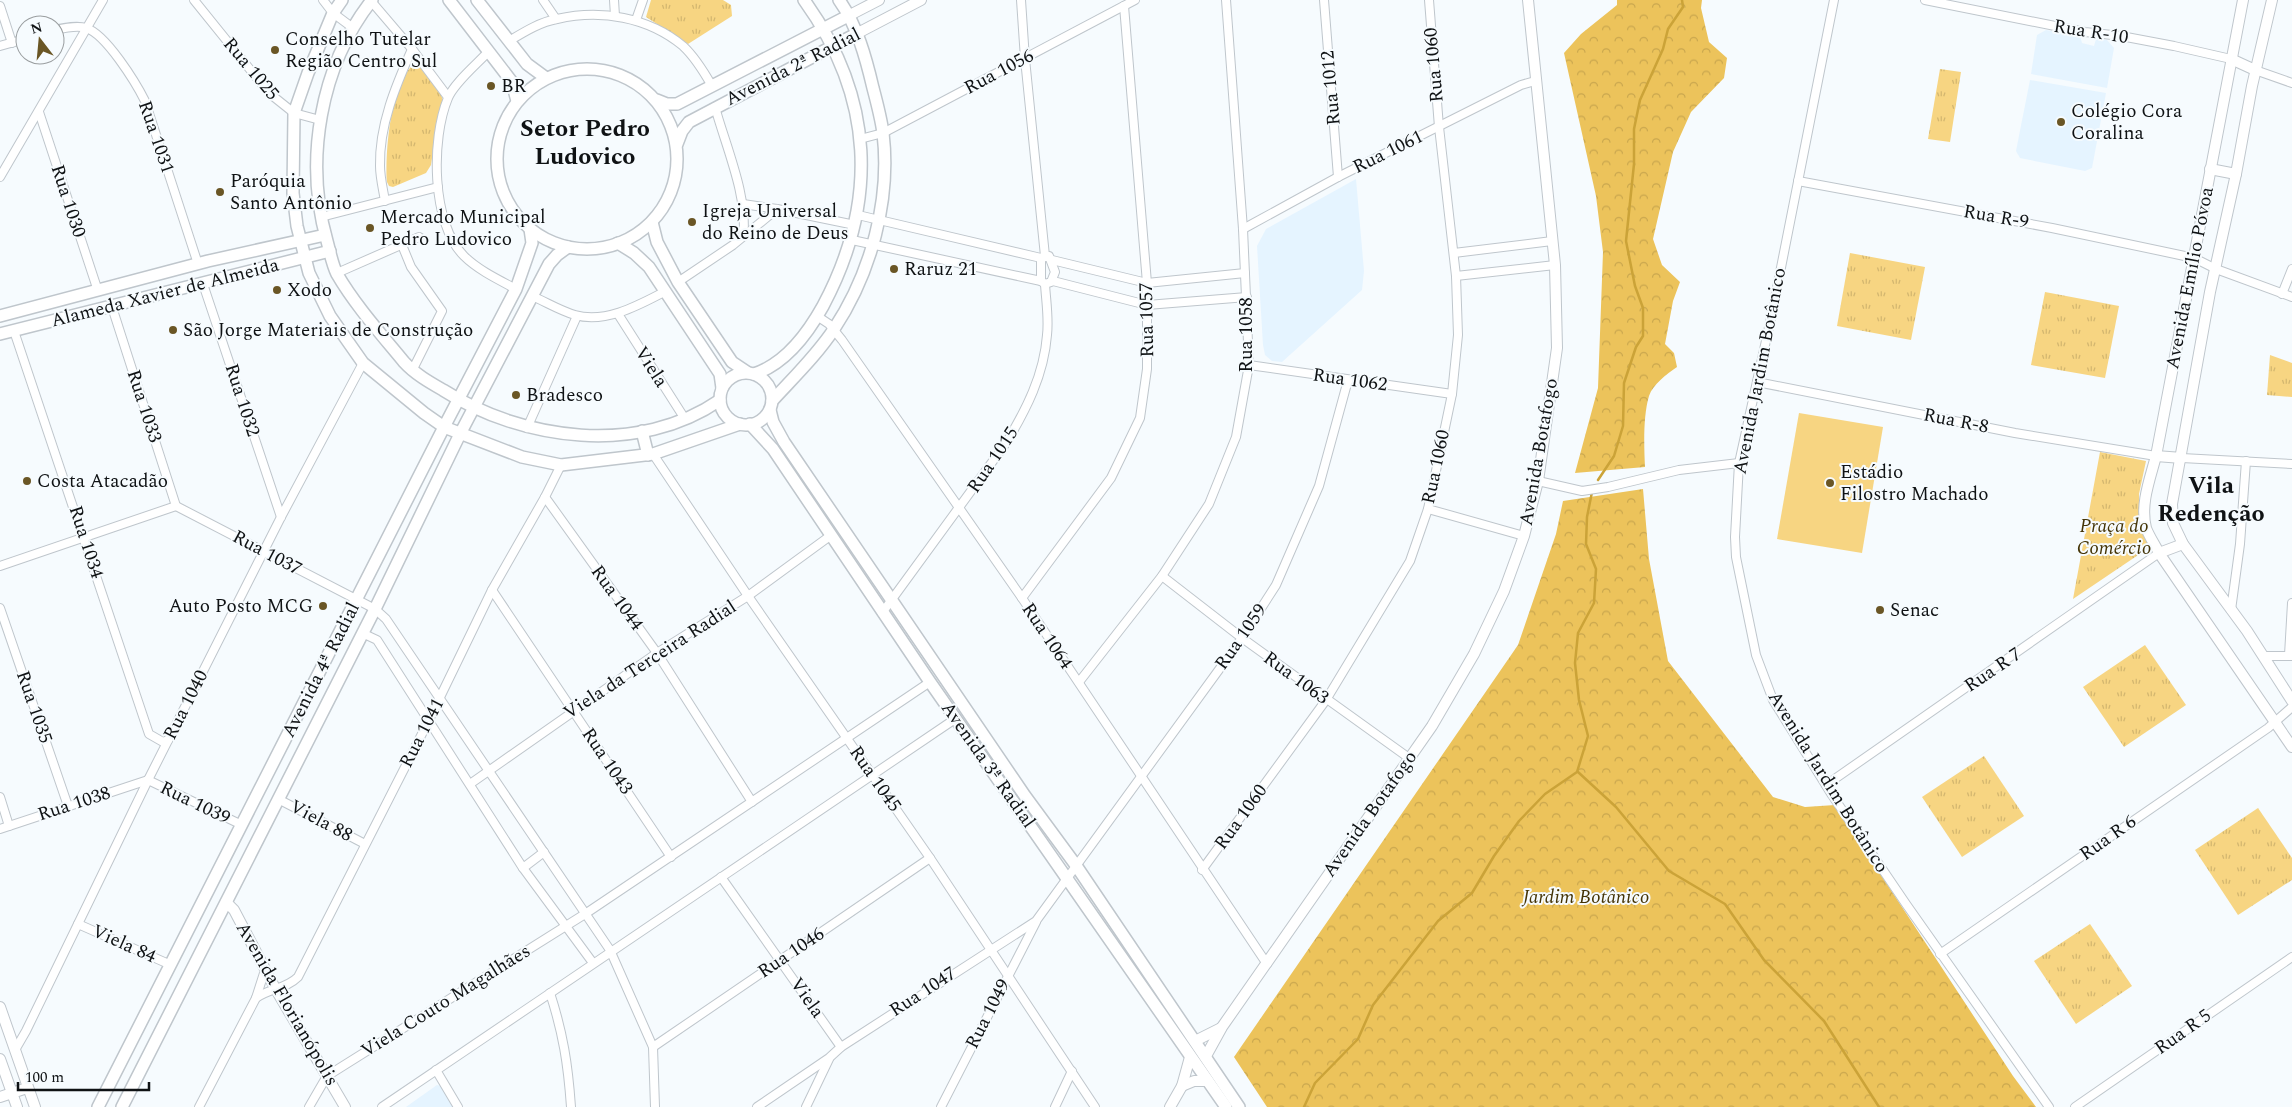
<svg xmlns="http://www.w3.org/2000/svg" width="2292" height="1107" font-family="Spectral,serif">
<defs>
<pattern id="grass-tufts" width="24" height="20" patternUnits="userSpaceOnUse" patternTransform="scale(1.25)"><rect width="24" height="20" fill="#f7d582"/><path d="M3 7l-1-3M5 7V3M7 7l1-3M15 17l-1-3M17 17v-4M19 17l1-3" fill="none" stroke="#d3b66f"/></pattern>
<pattern id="forest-crowns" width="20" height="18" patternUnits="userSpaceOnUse" patternTransform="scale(1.25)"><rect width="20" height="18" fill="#ecc35b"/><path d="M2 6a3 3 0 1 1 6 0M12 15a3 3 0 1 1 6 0" fill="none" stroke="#c9a64e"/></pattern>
</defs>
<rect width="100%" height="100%" fill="#f6fbfe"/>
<g fill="#e5f4ff">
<polygon points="2046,30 2080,36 2082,43 2094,46 2096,39 2107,40 2114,48 2107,88 2031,74 2037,35"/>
<polygon points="2030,80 2106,93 2092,168 2085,171 2020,158 2016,151"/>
<polygon points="1356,179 1364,271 1362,290 1282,362 1272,361 1265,355 1263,345 1257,246 1266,229"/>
<polygon points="437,1085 445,1087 457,1107 406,1107"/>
</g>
<g fill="url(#grass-tufts)">
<polygon points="651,0 723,0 731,5 732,16 688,44 646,17"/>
<path d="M 414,64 L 421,66 L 440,93 L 444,102 L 436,131 L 431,165 L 426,173 L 393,187 L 389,186 L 387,182 C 385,153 390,84 414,64 Z"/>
<polygon points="1940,69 1961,72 1950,142 1928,139"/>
<polygon points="1850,253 1925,267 1911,340 1837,326"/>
<polygon points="2045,292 2119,306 2105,378 2031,365"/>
<polygon points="2270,355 2292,363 2292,397 2267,395"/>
<polygon points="2100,452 2146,461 2139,494 2140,521 2150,547 2073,599"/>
<polygon points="2145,645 2186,705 2124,747 2083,687"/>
<polygon points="1984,756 2024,816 1962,857 1922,797"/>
<polygon points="2258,808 2292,858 2292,880 2238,915 2195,850"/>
<polygon points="2090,924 2132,986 2076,1024 2034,961"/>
</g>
<g fill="url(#forest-crowns)">
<path d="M 1617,0 L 1702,0 L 1701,8 L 1709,42 L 1727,58 L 1724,78 L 1691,112 L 1673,152 L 1653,239 L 1662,265 L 1680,282 L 1673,301 L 1665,344 L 1674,353 L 1677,367 C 1667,374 1653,384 1649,396 C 1643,416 1644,446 1645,467 L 1575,473 L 1598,388 L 1603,252 L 1596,196 L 1564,53 L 1581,34 L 1617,5 Z"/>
<polygon points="1643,489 1649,559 1668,661 1773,797 1805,807 1835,805 2013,1076 2036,1107 1267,1107 1234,1057 1518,645 1556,534 1563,501"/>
</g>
<polygon fill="#f7d582" points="1799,413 1883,427 1862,553 1777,539"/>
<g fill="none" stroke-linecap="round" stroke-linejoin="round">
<g stroke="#cba338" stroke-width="2.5">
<polyline points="1598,480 1614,456 1623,426 1624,383 1636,347 1643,336 1643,308 1635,286 1626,241 1634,164 1634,129 1640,100 1663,49 1668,29 1683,7 1682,0"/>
<polyline points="1578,772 1616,807 1669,871 1725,904 1764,960 1824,1021 1879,1107"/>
<polyline points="1304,1107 1315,1083 1358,1039 1373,1005 1438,921 1472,893 1494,856 1519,821 1545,794 1577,772 1588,736 1579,700 1575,663 1578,633 1594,603 1596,569 1586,544 1587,517 1592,492"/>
</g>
<defs>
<g id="street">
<polyline points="194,0 269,93 294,113 320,120"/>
<polyline points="323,0 333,13 353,28"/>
<polyline points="543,0 556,19"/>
<polyline points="614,0 615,16"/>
<polyline points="1021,0 1025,59 1045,256"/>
<polyline points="1324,0 1338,177"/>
<polyline points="1834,0 1771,318 1739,463 1735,537 1736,557 1756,655 1773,700 1832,795 1906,904 2049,1107"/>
<polyline points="1925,0 2085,32 2121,36 2174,46 2231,59"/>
<polyline points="371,1 412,49 448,97"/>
<polyline points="0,6 12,43"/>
<polyline points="636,20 643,0"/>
<path d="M 55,30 C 64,28 77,25 86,28 C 106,34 136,83 145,101 L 198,264"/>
<path d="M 509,41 C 524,32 540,22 557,19 C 601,9 648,17 683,46 C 695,57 704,72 712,86"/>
<polyline points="0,46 25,39"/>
<path d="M 488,52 C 477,64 454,83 448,98 C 431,139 431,223 464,256 C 478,270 499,280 516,289"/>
<polyline points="2255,70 2292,83"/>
<path d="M 715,107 C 725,144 749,199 743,236"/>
<polyline points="39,112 98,291"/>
<polyline points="860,139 883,133 1135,0"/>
<polyline points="0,177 103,0"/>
<polyline points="1798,181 2052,228 2194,258 2216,269 2292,297"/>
<path d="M 385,201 C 383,189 380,177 380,166 C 379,125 396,85 412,49"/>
<polyline points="743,204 777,209 855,225"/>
<polyline points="858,215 1041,258"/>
<polyline points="321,217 438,187"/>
<polyline points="1243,229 1338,177 1521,85 1535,81"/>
<polyline points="852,240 1041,281"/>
<polyline points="402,245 411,267 442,311 412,371"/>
<polyline points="1454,253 1552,241"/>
<polygon points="1049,256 1055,272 1051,282 1045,284 1041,281 1041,258"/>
<polyline points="1052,260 1147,283 1245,273"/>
<polyline points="337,273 419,237"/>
<polyline points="1456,276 1555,265"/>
<polyline points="1053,281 1147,305 1247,297"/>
<polyline points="678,282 733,245 777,209"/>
<polyline points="203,284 281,517"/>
<polyline points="2282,294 2292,269"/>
<path d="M 532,296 C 546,302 561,311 575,315 C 605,324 639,305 664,292"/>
<polyline points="112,307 176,506"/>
<polyline points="618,314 685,419"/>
<polyline points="817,316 829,324 842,340 1022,598 1267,964"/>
<polyline points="14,331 149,734 163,742 168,740"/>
<polyline points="1249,365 1452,394"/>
<polyline points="1757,382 2015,433 2156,456"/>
<polyline points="527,428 577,316"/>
<polyline points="653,454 748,596 930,858 1095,1107"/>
<polyline points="2182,458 2292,464"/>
<polyline points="1538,481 1582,491 1608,487 1679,470 1739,463"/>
<polyline points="545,497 657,653 752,802"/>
<polyline points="176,506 375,609 386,619 610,950 653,1047 655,1107"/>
<polyline points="1428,509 1524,536"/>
<polyline points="0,566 176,506"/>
<polyline points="1162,576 1242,638 1409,758"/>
<polyline points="492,590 671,857"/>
<polyline points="1022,598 1111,478 1140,418 1147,369 1147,283 1124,6"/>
<polyline points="0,608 68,806"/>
<polyline points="2231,610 2240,544 2246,461"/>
<path d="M 882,613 L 1006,443 C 1026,410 1044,375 1047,335 C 1049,318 1046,301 1045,284"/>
<polyline points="362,633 377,640 523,868 593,963"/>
<polyline points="2289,655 2292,603"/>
<polyline points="2263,656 2292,656"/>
<polyline points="1079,682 1162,576 1209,504 1236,437 1249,365 1243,229 1226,0"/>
<polyline points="148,780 242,825"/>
<polyline points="470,784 657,653 748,596 830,536"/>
<polyline points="1826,785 2159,553"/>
<polyline points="0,797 9,826"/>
<polyline points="278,799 365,844"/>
<polyline points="0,829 148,780"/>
<polyline points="523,868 544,852"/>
<polyline points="1202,870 1326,700 1410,561 1428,509 1452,394 1458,335 1456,276 1439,127 1429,0"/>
<polyline points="721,877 841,1047"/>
<polyline points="78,924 171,965"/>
<polyline points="1940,954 2268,728 2292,707"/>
<path d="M 550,993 C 563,1033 568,1064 571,1107"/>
<polyline points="256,998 265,970"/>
<polyline points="653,1047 930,858"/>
<polyline points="15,1050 26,1031 148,780 281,517 363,363"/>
<polyline points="436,1070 458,1107"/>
<path d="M 199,1107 L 256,998 C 270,988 286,989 298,977 L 428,722 L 492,590 L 545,497 L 561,465"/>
<polyline points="309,1107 327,1076 585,914 930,682"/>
<polyline points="382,1107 955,719"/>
<polyline points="757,1107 829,1058 841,1047 1036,921 1242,638 1276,585 1319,486 1348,380"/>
<polyline points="806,1107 829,1059"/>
<polyline points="941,1107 1036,922"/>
<polyline points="1055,1107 1072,1071"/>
<polyline points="2075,1107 2292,957"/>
</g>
<g id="secondary">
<path d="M 2243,0 L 2156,456 C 2150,479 2140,504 2146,528 C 2149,536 2155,545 2159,553 L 2292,747"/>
<polyline points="2272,0 2252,86 2236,174 2210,292 2172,504 2173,523 2183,544 2247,631 2292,701"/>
<polyline points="848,16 879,0"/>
<polyline points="856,34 921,0"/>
<polyline points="2231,59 2255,70"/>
<polyline points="2210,169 2236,174"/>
<polyline points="2156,456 2182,458"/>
<polyline points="2159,553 2183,544"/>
<polyline points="226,902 234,910 275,988 345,1107"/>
<polyline points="0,1007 35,1107"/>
<polyline points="1195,1041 1221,1028"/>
<polyline points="1206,1056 1222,1027 1432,726 1474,654 1504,591 1524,536 1538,481 1557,348 1555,265 1528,0"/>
<polyline points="0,1059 17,1107"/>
<polyline points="1182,1086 1194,1081 1207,1081"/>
<polyline points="0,1097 27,1088"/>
<polyline points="1170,1107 1182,1086 1190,1057"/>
</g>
<g id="primary">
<polyline points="342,0 333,13 308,73 294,113 293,193 297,226 309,273 330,316 363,363 424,413 444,427 522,457 561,465 653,454 740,424"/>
<path d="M 372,0 C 320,66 304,161 327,241 C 330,252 332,264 337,274 C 355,305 381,334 404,362 C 415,374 429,382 443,390 C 523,441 639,456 720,400"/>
<polyline points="449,0 512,82 517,101"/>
<polyline points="477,0 527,64 546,78"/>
<circle cx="587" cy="159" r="90"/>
<polyline points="657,100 667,104 677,104 848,16"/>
<polyline points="677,144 682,131 689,122 856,34"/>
<polyline points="652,222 657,242 678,282 732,362 747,372"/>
<polyline points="618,243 634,253 649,267 720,374 722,388"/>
<polyline points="0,316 208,261 325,235"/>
<polyline points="0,334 330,251"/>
<circle cx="746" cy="399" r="26"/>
<path d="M 754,374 C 785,364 808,333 823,306 C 879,201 874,97 804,0"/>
<path d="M 772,401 C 793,378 817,355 834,329 C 871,273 891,200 883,133 C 881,118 877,103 873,88 C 866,58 857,25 839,0"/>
<polyline points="770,410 773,422 784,442 1025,796 1075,864 1239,1107"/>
<polyline points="750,424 773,449 930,682 1226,1107"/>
<polyline points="642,431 648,455"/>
<polyline points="98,1107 444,427 516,289 532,243 530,229"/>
<polyline points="122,1107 375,609 460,434 549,264 557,255 568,247"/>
</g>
</defs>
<use href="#street" stroke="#bfc6cc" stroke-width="10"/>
<use href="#secondary" stroke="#bfc6cc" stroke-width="12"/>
<use href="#primary" stroke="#bfc6cc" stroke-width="14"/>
<use href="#street" stroke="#fff" stroke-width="8"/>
<use href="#secondary" stroke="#fff" stroke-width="10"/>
<use href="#primary" stroke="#fff" stroke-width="11"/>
</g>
<g fill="#6a5625" stroke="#f6fbfe" stroke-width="2">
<circle cx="275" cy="50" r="5"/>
<circle cx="491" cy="86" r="5"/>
<circle cx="2061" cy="122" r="5"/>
<circle cx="220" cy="192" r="5"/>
<circle cx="692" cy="222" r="5"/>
<circle cx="370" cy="228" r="5"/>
<circle cx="894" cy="269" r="5"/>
<circle cx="277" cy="290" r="5"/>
<circle cx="173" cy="330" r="5"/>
<circle cx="516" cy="395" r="5"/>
<circle cx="27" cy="481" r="5"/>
<circle cx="1830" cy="483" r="5"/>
<circle cx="323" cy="606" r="5"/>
<circle cx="1880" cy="610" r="5"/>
</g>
<g text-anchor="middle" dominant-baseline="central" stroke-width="4" stroke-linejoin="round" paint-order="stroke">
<g font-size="19" fill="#0f1214" stroke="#f6fbfe">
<text transform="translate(2091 32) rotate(9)">Rua R-10</text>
<text transform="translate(1434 65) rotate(-95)">Rua 1060</text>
<text transform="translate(793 67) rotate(-27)">Avenida 2ª Radial</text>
<text transform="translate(251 69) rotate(50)">Rua 1025</text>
<text transform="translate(999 72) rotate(-28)">Rua 1056</text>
<text transform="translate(1331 88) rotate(-95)">Rua 1012</text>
<text transform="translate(156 137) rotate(71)">Rua 1031</text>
<text transform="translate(1388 152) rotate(-26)">Rua 1061</text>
<text transform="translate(68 201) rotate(72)">Rua 1030</text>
<text transform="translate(1996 217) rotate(10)">Rua R-9</text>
<text transform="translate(2190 278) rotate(-79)">Avenida Emílio Póvoa</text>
<text transform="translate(165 293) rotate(-14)">Alameda Xavier de Almeida</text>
<text transform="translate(1147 320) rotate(-91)">Rua 1057</text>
<text transform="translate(1246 335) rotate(-90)">Rua 1058</text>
<text transform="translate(651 367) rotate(57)">Viela</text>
<text transform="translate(1760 371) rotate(-79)">Avenida Jardim Botânico</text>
<text transform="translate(1350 380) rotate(8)">Rua 1062</text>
<text transform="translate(242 400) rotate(72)">Rua 1032</text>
<text transform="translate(144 406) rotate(72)">Rua 1033</text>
<text transform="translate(1956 421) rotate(11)">Rua R-8</text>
<text transform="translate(1539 452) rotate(-80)">Avenida Botafogo</text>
<text transform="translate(993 460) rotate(-56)">Rua 1015</text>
<text transform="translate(1436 467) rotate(-78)">Rua 1060</text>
<text transform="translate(86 542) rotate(72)">Rua 1034</text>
<text transform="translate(267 553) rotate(28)">Rua 1037</text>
<text transform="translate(617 598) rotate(54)">Rua 1044</text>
<text transform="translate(1047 636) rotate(56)">Rua 1064</text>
<text transform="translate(1241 637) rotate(-55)">Rua 1059</text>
<text transform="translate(650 660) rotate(-33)">Viela da Terceira Radial</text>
<text transform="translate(321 670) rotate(-63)">Avenida 4ª Radial</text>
<text transform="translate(1993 670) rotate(-34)">Rua R 7</text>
<text transform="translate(1296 678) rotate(36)">Rua 1063</text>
<text transform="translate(186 705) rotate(-63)">Rua 1040</text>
<text transform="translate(34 707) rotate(71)">Rua 1035</text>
<text transform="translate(422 733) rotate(-63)">Rua 1041</text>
<text transform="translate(607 761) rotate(56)">Rua 1043</text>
<text transform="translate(988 765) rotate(55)">Avenida 3ª Radial</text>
<text transform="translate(875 779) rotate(55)">Rua 1045</text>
<text transform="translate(1828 782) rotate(58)">Avenida Jardim Botânico</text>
<text transform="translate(195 803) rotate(26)">Rua 1039</text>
<text transform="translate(74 804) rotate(-18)">Rua 1038</text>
<text transform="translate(1370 814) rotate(-55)">Avenida Botafogo</text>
<text transform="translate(1241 817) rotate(-54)">Rua 1060</text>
<text transform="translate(321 821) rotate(28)">Viela 88</text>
<text transform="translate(2108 838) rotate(-35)">Rua R 6</text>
<text transform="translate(124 944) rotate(24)">Viela 84</text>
<text transform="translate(791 953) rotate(-34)">Rua 1046</text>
<text transform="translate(923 992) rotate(-33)">Rua 1047</text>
<text transform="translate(807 998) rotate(55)">Viela</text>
<text transform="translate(446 1001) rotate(-32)">Viela Couto Magalhães</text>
<text transform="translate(287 1004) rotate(60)">Avenida Florianópolis</text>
<text transform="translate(988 1014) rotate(-63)">Rua 1049</text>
<text transform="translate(2183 1032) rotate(-35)">Rua R 5</text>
</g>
<g font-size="19" fill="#0f1214" stroke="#f6fbfe" text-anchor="start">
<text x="285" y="39">Conselho Tutelar<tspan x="285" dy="22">Região Centro Sul</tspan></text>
<text x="501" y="86">BR</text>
<text x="2071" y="111">Colégio Cora<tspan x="2071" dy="22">Coralina</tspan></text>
<text x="230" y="181">Paróquia<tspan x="230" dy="22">Santo Antônio</tspan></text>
<text x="702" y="211">Igreja Universal<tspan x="702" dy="22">do Reino de Deus</tspan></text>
<text x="380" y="217">Mercado Municipal<tspan x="380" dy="22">Pedro Ludovico</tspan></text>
<text x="904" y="269">Raruz 21</text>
<text x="287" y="290">Xodo</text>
<text x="183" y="330">São Jorge Materiais de Construção</text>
<text x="526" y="395">Bradesco</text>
<text x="1840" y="472">Estádio<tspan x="1840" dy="22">Filostro Machado</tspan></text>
<text x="37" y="481">Costa Atacadão</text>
<text x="313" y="606" text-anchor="end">Auto Posto MCG</text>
<text x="1890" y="610">Senac</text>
</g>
<g font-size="19" font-style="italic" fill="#443406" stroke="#f6fbfe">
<text x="2114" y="526">Praça do<tspan x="2114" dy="22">Comércio</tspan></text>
<text x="1586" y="897">Jardim Botânico</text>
</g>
<g font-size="24" font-weight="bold" fill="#0f1214" stroke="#f6fbfe">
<text x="585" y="129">Setor Pedro<tspan x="585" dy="28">Ludovico</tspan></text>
<text x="2211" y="486">Vila<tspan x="2211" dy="28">Redenção</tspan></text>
</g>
</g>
<g transform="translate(40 40) rotate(344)"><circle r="24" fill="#f6fbfe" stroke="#9a9ea0"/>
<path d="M0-4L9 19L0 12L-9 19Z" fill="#6a5625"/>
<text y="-8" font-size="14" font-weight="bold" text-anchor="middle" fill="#0f1214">N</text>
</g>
<path d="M18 1082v8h131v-8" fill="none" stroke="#0f1214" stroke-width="2.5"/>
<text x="25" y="1082" font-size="15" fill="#0f1214" stroke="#f6fbfe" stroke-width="4" paint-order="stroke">100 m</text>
</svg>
